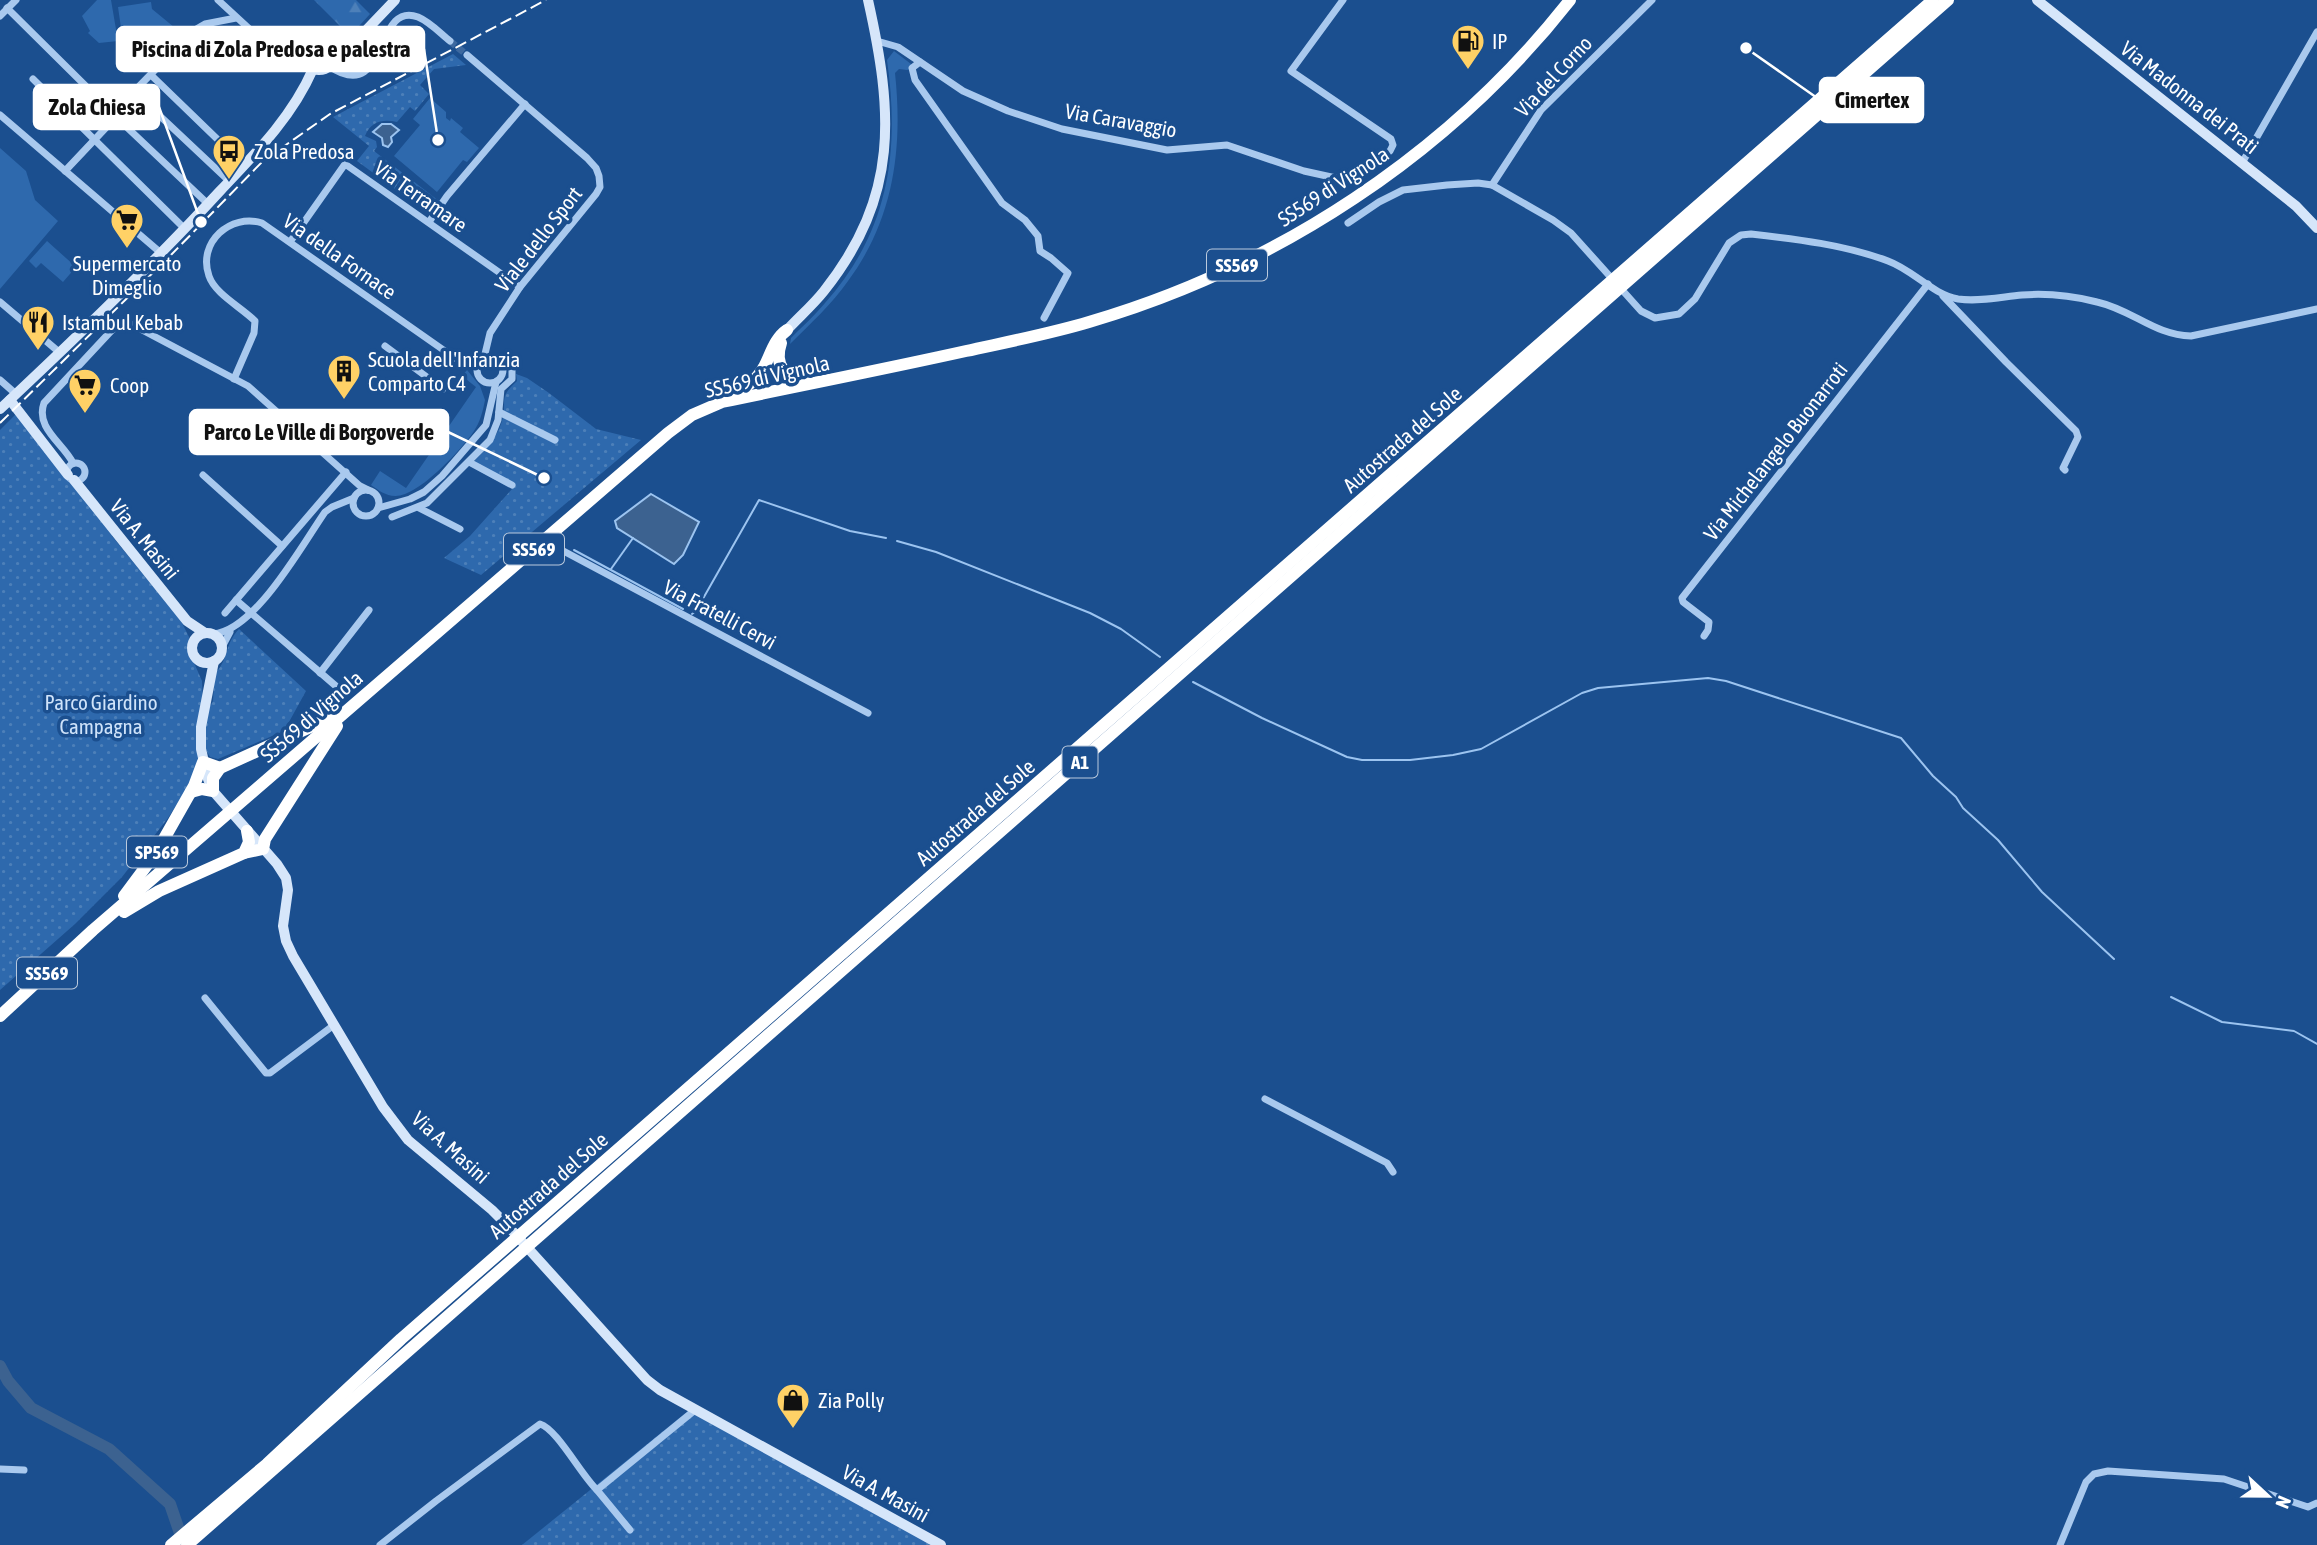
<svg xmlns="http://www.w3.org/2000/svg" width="2317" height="1545" font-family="'Asap Condensed',sans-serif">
<defs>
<pattern id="forest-firs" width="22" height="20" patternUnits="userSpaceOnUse" patternTransform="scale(1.75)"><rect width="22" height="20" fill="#2e69ad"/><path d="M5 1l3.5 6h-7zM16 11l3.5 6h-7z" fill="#4d80b9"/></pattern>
<pattern id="park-dots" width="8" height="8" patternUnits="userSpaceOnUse" patternTransform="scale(1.75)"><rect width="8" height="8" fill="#2e69ad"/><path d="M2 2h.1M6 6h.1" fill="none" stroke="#4d80b9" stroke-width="1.8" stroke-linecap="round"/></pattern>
</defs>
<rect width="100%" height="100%" fill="#1b4f8f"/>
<g fill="#2e69ad">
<polygon points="97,0 111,0 118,41 99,43 88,33 90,31 82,16"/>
<polygon points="151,2 152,9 180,32 170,43 148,27 121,28 118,7"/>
<path d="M 894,51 L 911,64 L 912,68 L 907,70 L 899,69 L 895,73 C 903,148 894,219 848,281 C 832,304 810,324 790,344 L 791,338 C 802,327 815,315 825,303 C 889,231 900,152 887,60 Z"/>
<polygon points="430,98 446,112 446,118 450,121 451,118 463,128 460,132 479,148 467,162 463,160 437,192 394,156 420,125 413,119"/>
<polygon points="0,148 26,171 35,200 58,221 0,289"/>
<polygon points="47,241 76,267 63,282 41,263 36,268 29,261"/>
<path d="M 467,370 L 480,386 L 485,400 C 483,411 480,422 474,431 C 462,449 418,497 395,496 C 386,496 378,490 371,485 L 380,471 L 406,488 L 476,387 L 462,376 Z"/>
</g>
<polygon fill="url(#forest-firs)" points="314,0 356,0 370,14 350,36"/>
<g fill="url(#park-dots)">
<path d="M 453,54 L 466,65 L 434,69 L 420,85 L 429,94 L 415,111 L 410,107 L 397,122 C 383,119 371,121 365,136 L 376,141 L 377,147 L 374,151 L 439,201 L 429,214 L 357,161 L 369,146 L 333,117 Z"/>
<path d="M 516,374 L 527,378 L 549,393 L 596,429 L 641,440 L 481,575 L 444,558 L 470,536 L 512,489 L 470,466 C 482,453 497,439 502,421 C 508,400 497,399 517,381 Z"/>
<polygon points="18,412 113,527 112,536 181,621 189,637 188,649 202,681 205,760 168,818 122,877 75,924 0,990 0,430"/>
<path d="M 239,629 L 306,691 L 284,731 L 218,759 L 210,757 L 206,750 L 203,717 L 213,701 L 215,671 L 218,670 C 229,656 225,644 239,629 Z"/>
<polygon points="693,1407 940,1545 522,1545"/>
</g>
<g fill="#3c6290" stroke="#9cc4f0" stroke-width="2">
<polygon points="382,124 391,124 399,130 391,137 392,142 388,147 383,145 382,138 373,132"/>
<polygon points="651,494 699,522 683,555 674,564 617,528 615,521"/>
</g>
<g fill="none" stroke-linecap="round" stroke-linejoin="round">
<g stroke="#9cc4f0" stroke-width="2">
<polyline points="897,541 936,552 1090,613 1121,629 1160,657"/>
<polyline points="574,550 683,609"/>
<polyline points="611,569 633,538"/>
<polyline points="692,614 696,611 759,500 850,531 886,538"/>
<polyline points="1193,682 1262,718 1347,757 1362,760 1410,760 1453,755 1481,749 1582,693 1598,688 1708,678 1726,681 1901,738 1933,776 1956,797 1963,808 1998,840 2042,892 2114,959"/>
<polyline points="2171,997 2222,1022 2294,1031 2317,1044"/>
</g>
<polyline stroke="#3c6290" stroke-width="12" points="0,1366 8,1381 31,1408 109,1449 170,1504 184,1545"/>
<polyline stroke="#3d69a0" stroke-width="7" stroke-dasharray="7 3.5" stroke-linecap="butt" points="450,41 467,55"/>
<g stroke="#a9c9ee" stroke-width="7">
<polyline points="218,0 269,47 279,51 304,55"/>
<polyline points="7,8 113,113"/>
<polyline points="0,16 16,0"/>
<polyline points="877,41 898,47 963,91 1008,111 1062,129 1167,150 1227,145 1304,171 1345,180 1390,151 1393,145 1391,139 1291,71 1343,0"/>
<polyline points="467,55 587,158 596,168 599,176 600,187 596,194 520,287 490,333 484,358"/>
<polyline points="920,62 912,68 915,80 1002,203 1025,220 1038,236 1040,251 1051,258 1068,273 1044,318"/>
<path d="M 329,66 C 389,107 373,0 418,17 C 430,22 440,33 450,41"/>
<polyline points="151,75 244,165"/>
<polyline points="33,79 185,229"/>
<polyline points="144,101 229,181"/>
<polyline points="0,115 162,254"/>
<polyline points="116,117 208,204"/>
<polyline points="2242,163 2317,32"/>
<polyline points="65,171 116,117 113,113 193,31 205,24 236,18"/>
<polyline points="1492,185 1541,110 1652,0"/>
<polyline points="429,222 447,196 525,104"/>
<path d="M 1348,223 L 1379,202 L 1403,190 L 1447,185 L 1478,183 L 1492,185 L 1553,220 L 1571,233 L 1641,311 L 1655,318 L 1679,314 L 1695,299 L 1729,243 L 1741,235 L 1751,234 C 1796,239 1846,245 1888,261 C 1913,270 1932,294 1958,299 C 1979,302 2001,297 2022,295 C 2047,293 2073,296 2097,302 C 2133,310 2154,335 2191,336 L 2317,309"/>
<polyline points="290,242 345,164 520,287"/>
<polyline points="1943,296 2006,362 2076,431 2078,437 2063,468 2065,470"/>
<polyline points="0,302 59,352"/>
<polyline points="385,346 443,389"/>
<circle cx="490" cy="370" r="13"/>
<path d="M 234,379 L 254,333 L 255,321 C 241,307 215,294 209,276 C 197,242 231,213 262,223 L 462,363 L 477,366"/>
<polyline points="0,380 16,394"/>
<polyline points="499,412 555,440"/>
<polyline points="469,462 512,485"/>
<path d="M 73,463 C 63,443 35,428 44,403 L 112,330 L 123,323 L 129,323 L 248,386 L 360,486 L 368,490"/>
<circle cx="76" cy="472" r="9"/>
<polyline points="203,475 282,546"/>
<circle cx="366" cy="503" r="13"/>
<polyline points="378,508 410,499 424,492 442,476 486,425 496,382"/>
<polyline points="419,508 460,529"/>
<polyline points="392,517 427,503 490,440 498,420 501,389 512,379 512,367"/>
<polyline points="554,546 868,713"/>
<polyline points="236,600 337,687"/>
<polyline points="225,613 346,472"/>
<path d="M 213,634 C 255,631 302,545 325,512 L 332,507 L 354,498"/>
<polyline points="1704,636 1708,630 1709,622 1683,602 1682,598 1928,284"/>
<polyline points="222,647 230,632"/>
<polyline points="320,673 369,610"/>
<polyline points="205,998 266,1073 270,1073 334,1025"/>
<polyline points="1265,1099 1387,1163 1393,1172"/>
<polyline points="0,1469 24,1470"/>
<polyline points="597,1490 630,1530"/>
<path d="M 380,1545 L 436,1501 L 540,1424 C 557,1429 581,1475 597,1490 L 695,1410"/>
<polyline points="2060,1545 2086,1482 2094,1474 2108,1471 2224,1479 2308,1507 2317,1503"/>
</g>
<g stroke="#d6e6fa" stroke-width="10">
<polyline points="2037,0 2296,206 2317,228"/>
<circle cx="319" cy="55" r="15"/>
<polyline points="333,49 354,43 395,0"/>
<path d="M 787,330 C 799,317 813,305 824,291 C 900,195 893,112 868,0"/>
<polyline points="10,400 68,475"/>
<path d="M 0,409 C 76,338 150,267 220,191 C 256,153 292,117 313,69"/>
<polyline points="74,480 187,621 205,633"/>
<circle cx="207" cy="648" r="15"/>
<polyline points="214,661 201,727 201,749 208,779 213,791 277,864 286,878 288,890 283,926 286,941 293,956 383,1107 408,1140 492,1210 507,1225 647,1380 660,1390 941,1545"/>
</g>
<g stroke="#fff" stroke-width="12">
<path d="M 781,343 C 773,366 787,380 809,382"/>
<path d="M 731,397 C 744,389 756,381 764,367 C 771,354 774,339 787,330"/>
<polyline points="191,792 202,789 213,791 213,778 220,768 330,718"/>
<polyline points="244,853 263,849 265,839 337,726"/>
<polyline points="124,896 156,853 194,786 203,762 220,768"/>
<polyline points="124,912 159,891 244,853 249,842 247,831"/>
<path d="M 0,1016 L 93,930 L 668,433 L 692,415 L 722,402 C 803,385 885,369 966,351 C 1007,342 1049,334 1089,322 C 1277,267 1449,154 1570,0"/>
<polyline points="171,1545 267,1464 401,1339 1933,0"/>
<polyline points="187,1545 1948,0"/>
</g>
<polyline stroke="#fff" stroke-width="2" stroke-dasharray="12 5" stroke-linecap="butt" points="0,423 169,257 263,161 330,114 546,0"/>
</g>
<defs>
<symbol id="fuel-pin" viewBox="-11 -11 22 30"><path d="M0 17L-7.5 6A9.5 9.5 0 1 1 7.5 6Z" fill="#ffd166" stroke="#1b4f8f"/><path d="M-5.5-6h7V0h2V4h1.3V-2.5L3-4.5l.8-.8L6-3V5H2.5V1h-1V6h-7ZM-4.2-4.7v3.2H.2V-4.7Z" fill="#111"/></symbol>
<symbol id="bus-pin" viewBox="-11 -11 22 30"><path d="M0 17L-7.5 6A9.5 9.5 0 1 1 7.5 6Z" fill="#ffd166" stroke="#1b4f8f"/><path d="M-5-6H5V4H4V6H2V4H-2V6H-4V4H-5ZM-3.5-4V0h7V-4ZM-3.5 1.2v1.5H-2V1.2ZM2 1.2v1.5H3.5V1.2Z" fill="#111"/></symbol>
<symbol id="supermarket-pin" viewBox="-11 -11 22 30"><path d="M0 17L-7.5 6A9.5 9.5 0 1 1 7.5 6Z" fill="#ffd166" stroke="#1b4f8f"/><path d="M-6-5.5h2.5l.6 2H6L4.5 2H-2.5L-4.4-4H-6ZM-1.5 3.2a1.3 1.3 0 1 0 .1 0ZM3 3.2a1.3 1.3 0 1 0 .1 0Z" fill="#111"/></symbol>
<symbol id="restaurant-pin" viewBox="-11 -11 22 30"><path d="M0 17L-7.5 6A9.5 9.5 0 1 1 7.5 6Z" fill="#ffd166" stroke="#1b4f8f"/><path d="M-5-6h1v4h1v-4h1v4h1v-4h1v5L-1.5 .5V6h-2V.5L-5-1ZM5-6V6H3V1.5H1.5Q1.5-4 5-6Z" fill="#111"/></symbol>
<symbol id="building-pin" viewBox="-11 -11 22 30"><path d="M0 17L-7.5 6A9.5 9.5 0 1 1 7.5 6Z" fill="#ffd166" stroke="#1b4f8f"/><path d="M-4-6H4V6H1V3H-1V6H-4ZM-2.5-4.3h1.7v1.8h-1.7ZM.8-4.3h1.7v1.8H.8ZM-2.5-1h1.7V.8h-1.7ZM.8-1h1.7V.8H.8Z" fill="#111"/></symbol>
<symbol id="shop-pin" viewBox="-11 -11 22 30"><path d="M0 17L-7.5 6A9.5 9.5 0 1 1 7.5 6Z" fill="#ffd166" stroke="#1b4f8f"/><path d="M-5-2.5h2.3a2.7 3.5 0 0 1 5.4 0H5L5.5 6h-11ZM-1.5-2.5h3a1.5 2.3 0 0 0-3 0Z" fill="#111"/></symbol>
</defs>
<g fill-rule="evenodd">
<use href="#fuel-pin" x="1449" y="22" width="38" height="52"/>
<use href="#bus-pin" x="210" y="132" width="38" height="52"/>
<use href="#supermarket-pin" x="108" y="201" width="38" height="52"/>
<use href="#restaurant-pin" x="19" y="303" width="38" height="52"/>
<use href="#building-pin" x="325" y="352" width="38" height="52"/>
<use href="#supermarket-pin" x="66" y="366" width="38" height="52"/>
<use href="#shop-pin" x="774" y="1381" width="38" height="52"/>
</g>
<g text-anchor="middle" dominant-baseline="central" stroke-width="7" stroke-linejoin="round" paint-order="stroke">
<g fill="#1b4f8f" stroke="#bbcadd" stroke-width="2">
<rect x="1207" y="249.5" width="60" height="31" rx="5"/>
<rect x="504" y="533.5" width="60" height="31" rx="5"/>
<rect x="1062.5" y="746.5" width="35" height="31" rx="5"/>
<rect x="127" y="836.5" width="60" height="31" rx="5"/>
<rect x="17" y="957.5" width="60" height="31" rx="5"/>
</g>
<g font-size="19" font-weight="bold" fill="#fff">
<text x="1237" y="265">SS569</text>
<text x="534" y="549">SS569</text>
<text x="1080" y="762">A1</text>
<text x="157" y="852">SP569</text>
<text x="47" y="973">SS569</text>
</g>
<g font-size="21" fill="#fff" stroke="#1b4f8f" text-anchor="start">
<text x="1492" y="41">IP</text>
<text x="254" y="151">Zola Predosa</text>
<text x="127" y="263" text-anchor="middle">Supermercato<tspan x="127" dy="24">Dimeglio</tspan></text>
<text x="62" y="322">Istambul Kebab</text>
<text x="368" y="359">Scuola dell'Infanzia<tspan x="368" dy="24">Comparto C4</tspan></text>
<text x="110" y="385">Coop</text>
<text x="818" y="1400">Zia Polly</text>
</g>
<g font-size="21" fill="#fff" stroke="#1b4f8f">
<text transform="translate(1553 76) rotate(-47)">Via del Corno</text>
<text transform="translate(2190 97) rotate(38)">Via Madonna dei Prati</text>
<text transform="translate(1121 120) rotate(10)">Via Caravaggio</text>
<text transform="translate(1333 186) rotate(-33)">SS569 di Vignola</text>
<text transform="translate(421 196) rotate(35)">Via Terramare</text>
<text transform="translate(538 239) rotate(-52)">Viale dello Sport</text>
<text transform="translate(340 256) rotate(35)">Via della Fornace</text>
<text transform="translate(767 376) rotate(-13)">SS569 di Vignola</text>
<text transform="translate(1402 439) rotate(-41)">Autostrada del Sole</text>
<text transform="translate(1775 451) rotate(-52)">Via Michelangelo Buonarroti</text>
<text transform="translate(145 539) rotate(51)">Via A. Masini</text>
<text transform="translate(720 614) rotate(28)">Via Fratelli Cervi</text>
<text transform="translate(311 716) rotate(-41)">SS569 di Vignola</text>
<text transform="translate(975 812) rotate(-41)">Autostrada del Sole</text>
<text transform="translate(451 1147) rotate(42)">Via A. Masini</text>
<text transform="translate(548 1185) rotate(-41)">Autostrada del Sole</text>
<text transform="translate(886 1493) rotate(29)">Via A. Masini</text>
</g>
<g font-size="21" fill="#cfe3fa" stroke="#1b4f8f">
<text x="101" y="702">Parco Giardino<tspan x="101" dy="24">Campagna</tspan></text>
</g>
</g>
<path fill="none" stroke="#fff" stroke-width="2.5" d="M438 140L424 49M1746 48L1820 100M201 222L159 107M544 478L448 432"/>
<g fill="#fff" stroke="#1b4f8f" stroke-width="2.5">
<circle cx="438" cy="140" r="7"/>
<circle cx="1746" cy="48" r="7"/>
<circle cx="201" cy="222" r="7"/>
<circle cx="544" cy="478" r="7"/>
</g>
<g fill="#fff" stroke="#fff" stroke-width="2.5">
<rect x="117" y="27" width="307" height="44" rx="7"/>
<rect x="1820" y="78" width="103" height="44" rx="7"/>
<rect x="34" y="85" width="125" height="44" rx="7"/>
<rect x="190" y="410" width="258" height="44" rx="7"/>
</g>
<g font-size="23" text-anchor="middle" font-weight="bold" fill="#111">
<text x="271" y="57">Piscina di Zola Predosa e palestra</text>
<text x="1872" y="108">Cimertex</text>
<text x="97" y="115">Zola Chiesa</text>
<text x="319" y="440">Parco Le Ville di Borgoverde</text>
</g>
<g transform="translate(2268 1496) rotate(112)" stroke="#1b4f8f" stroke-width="5" paint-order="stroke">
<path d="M0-5L12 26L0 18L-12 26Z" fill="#ffffff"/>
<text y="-10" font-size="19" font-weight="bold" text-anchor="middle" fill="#ffffff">N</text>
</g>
</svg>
